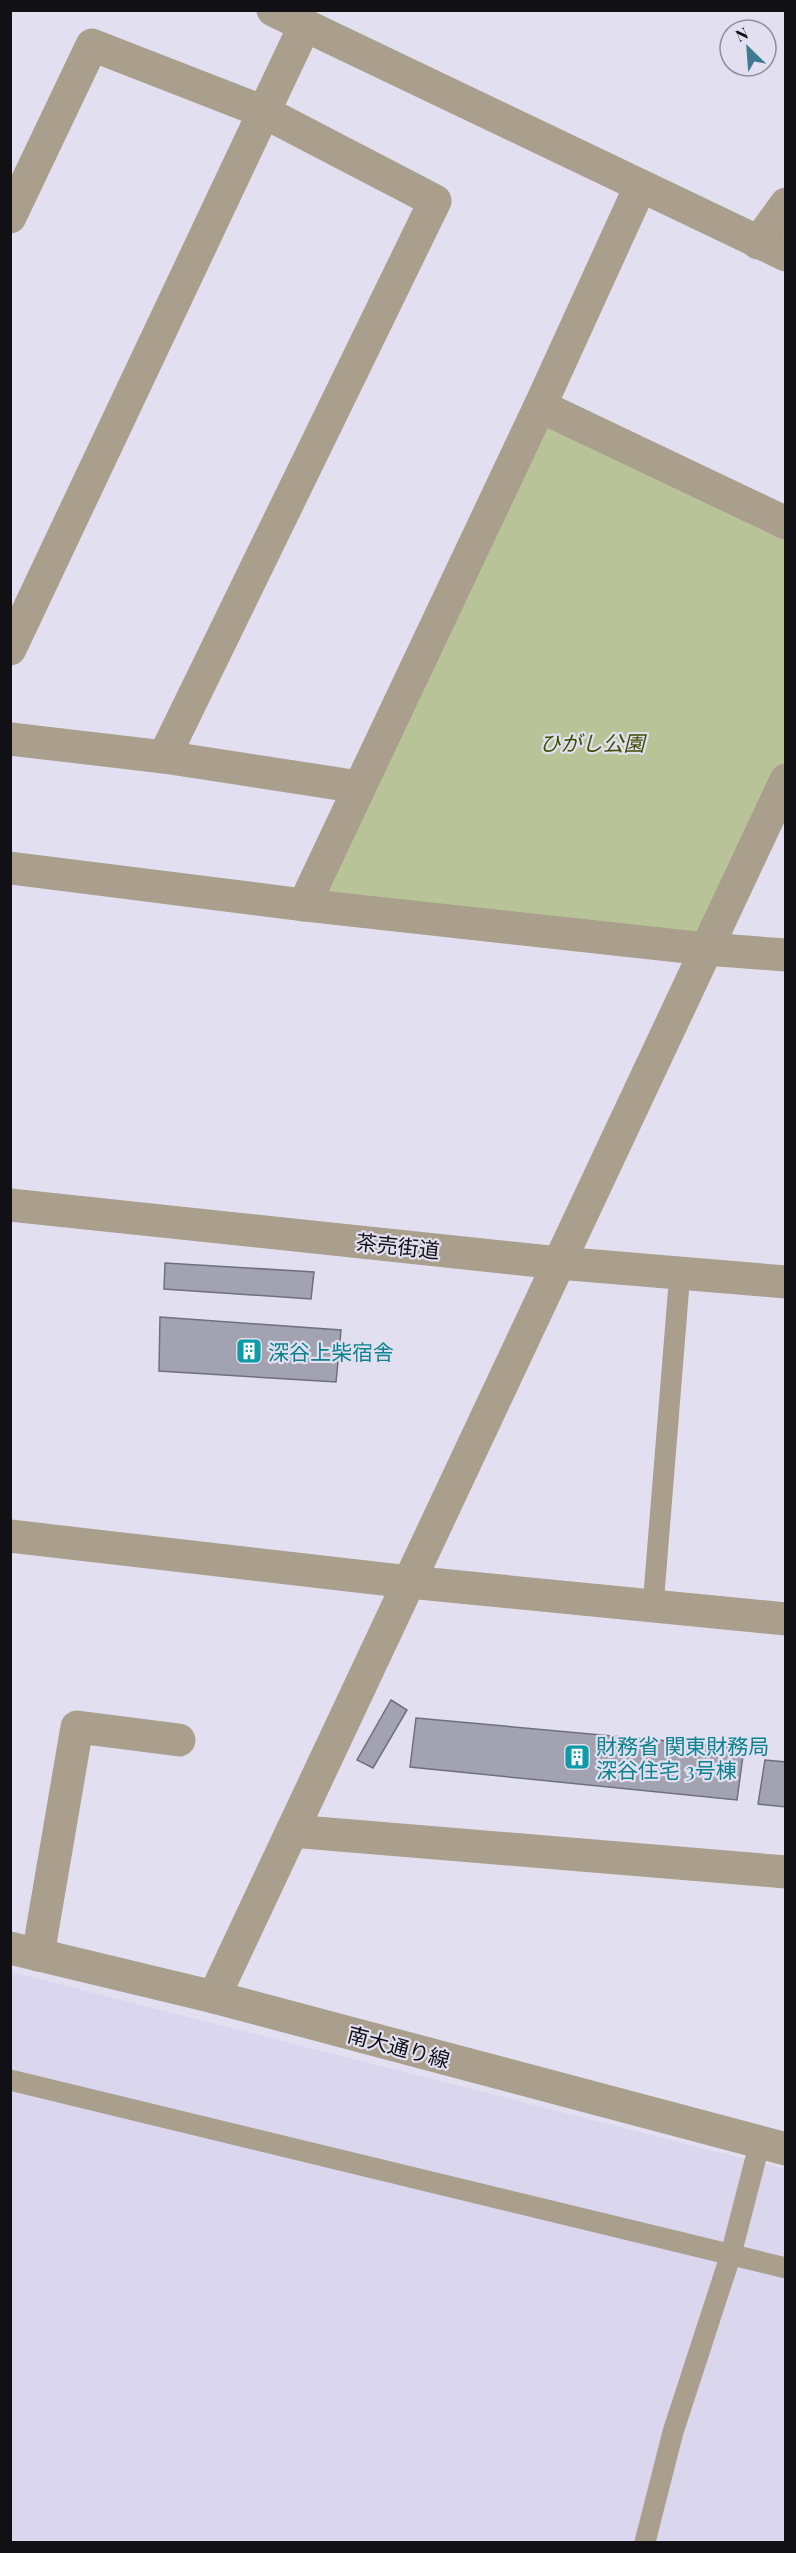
<svg xmlns="http://www.w3.org/2000/svg" width="796" height="2553" font-family="'Playfair Display','Noto Sans JP',serif">
<rect width="100%" height="100%" fill="#e2e0f0"/>
<polygon fill="#d9d6ee" points="11,1972 785,2169 785,2542 11,2542"/>
<polygon fill="#b8c497" points="540,406 785,523 785,780 706,949 304,905"/>
<g fill="#a3a2b1" stroke="#706f7d" stroke-width="1.5">
<polygon points="165,1263 314,1272 311,1299 164,1289"/>
<polygon points="160,1317 341,1330 336,1382 159,1371"/>
<polygon points="391,1700 407,1710 373,1768 357,1760"/>
<polygon points="416,1718 744,1748 737,1800 410,1767"/>
<polygon points="765,1760 786,1762 786,1807 758,1804"/>
</g>
<g fill="none" stroke-linecap="round" stroke-linejoin="round">
<g stroke="#aa9f8d" stroke-width="21">
<polyline points="653,1606 680,1272"/>
<polyline points="10,2080 786,2268"/>
<polyline points="645,2542 673,2432 731,2254 760,2142"/>
</g>
<g stroke="#aa9f8d" stroke-width="33">
<polyline points="273,10 786,255"/>
<polyline points="10,217 92,45 264,112 435,201 164,757"/>
<polyline points="758,243 786,204"/>
<polyline points="540,406 786,523"/>
<polyline points="10,649 305,25"/>
<polyline points="10,739 164,757 359,787"/>
<polyline points="304,905 540,406 640,187"/>
<polyline points="706,949 786,955"/>
<polyline points="10,1536 409,1582 786,1619"/>
<polyline points="292,1831 786,1872"/>
<polyline points="38,1955 77,1727 179,1740"/>
<polyline points="214,1997 559,1263"/>
</g>
<g stroke="#aa9f8d" stroke-width="33">
<polyline points="10,868 304,905 706,949"/>
<polyline points="10,1205 559,1263 786,1282"/>
<polyline points="559,1263 786,780"/>
<polyline points="10,1948 214,1997 786,2149"/>
</g>
</g>
<defs>
<symbol id="building-square" viewBox="-11 -11 22 22"><rect x="-9" y="-9" width="18" height="18" rx="4" fill="#0f9aa8" stroke="#e2e0f0"/><path d="M-4-6H4V6H1V3H-1V6H-4ZM-2.5-4.3h1.7v1.8h-1.7ZM.8-4.3h1.7v1.8H.8ZM-2.5-1h1.7V.8h-1.7ZM.8-1h1.7V.8H.8Z" fill="#fff"/></symbol>
</defs>
<g fill-rule="evenodd">
<use href="#building-square" x="234" y="1336" width="30" height="30"/>
<use href="#building-square" x="562" y="1742" width="30" height="30"/>
</g>
<g text-anchor="middle" dominant-baseline="central" stroke-width="4.5" stroke-linejoin="round" paint-order="stroke">
<g font-size="21" font-style="italic" fill="#404d01" stroke="#e2e0f0">
<text x="592" y="742">ひがし公園</text>
</g>
<g font-size="21" fill="#101015" stroke="#e2e0f0">
<text transform="translate(398 1245) rotate(6)">茶売街道</text>
<text transform="translate(399 2046) rotate(15)">南大通り線</text>
</g>
<g font-size="21" fill="#0d838f" stroke="#e2e0f0" text-anchor="start">
<text x="268" y="1351">深谷上柴宿舎</text>
<text x="596" y="1745">財務省 関東財務局<tspan x="596" dy="24">深谷住宅 3号棟</tspan></text>
</g>
</g>
<rect width="796" height="2553" fill="none" stroke="#101015" stroke-width="24"/>
<g transform="translate(748 48) rotate(335)"><circle r="28" fill="#e2e0f0" stroke="#8e8d98" stroke-width="1.5"/>
<path d="M0-4.5L10 22L0 15L-10 22Z" fill="#3d7b90"/>
<text y="-9" font-size="16" font-weight="bold" text-anchor="middle" fill="#101015">N</text>
</g>
</svg>
